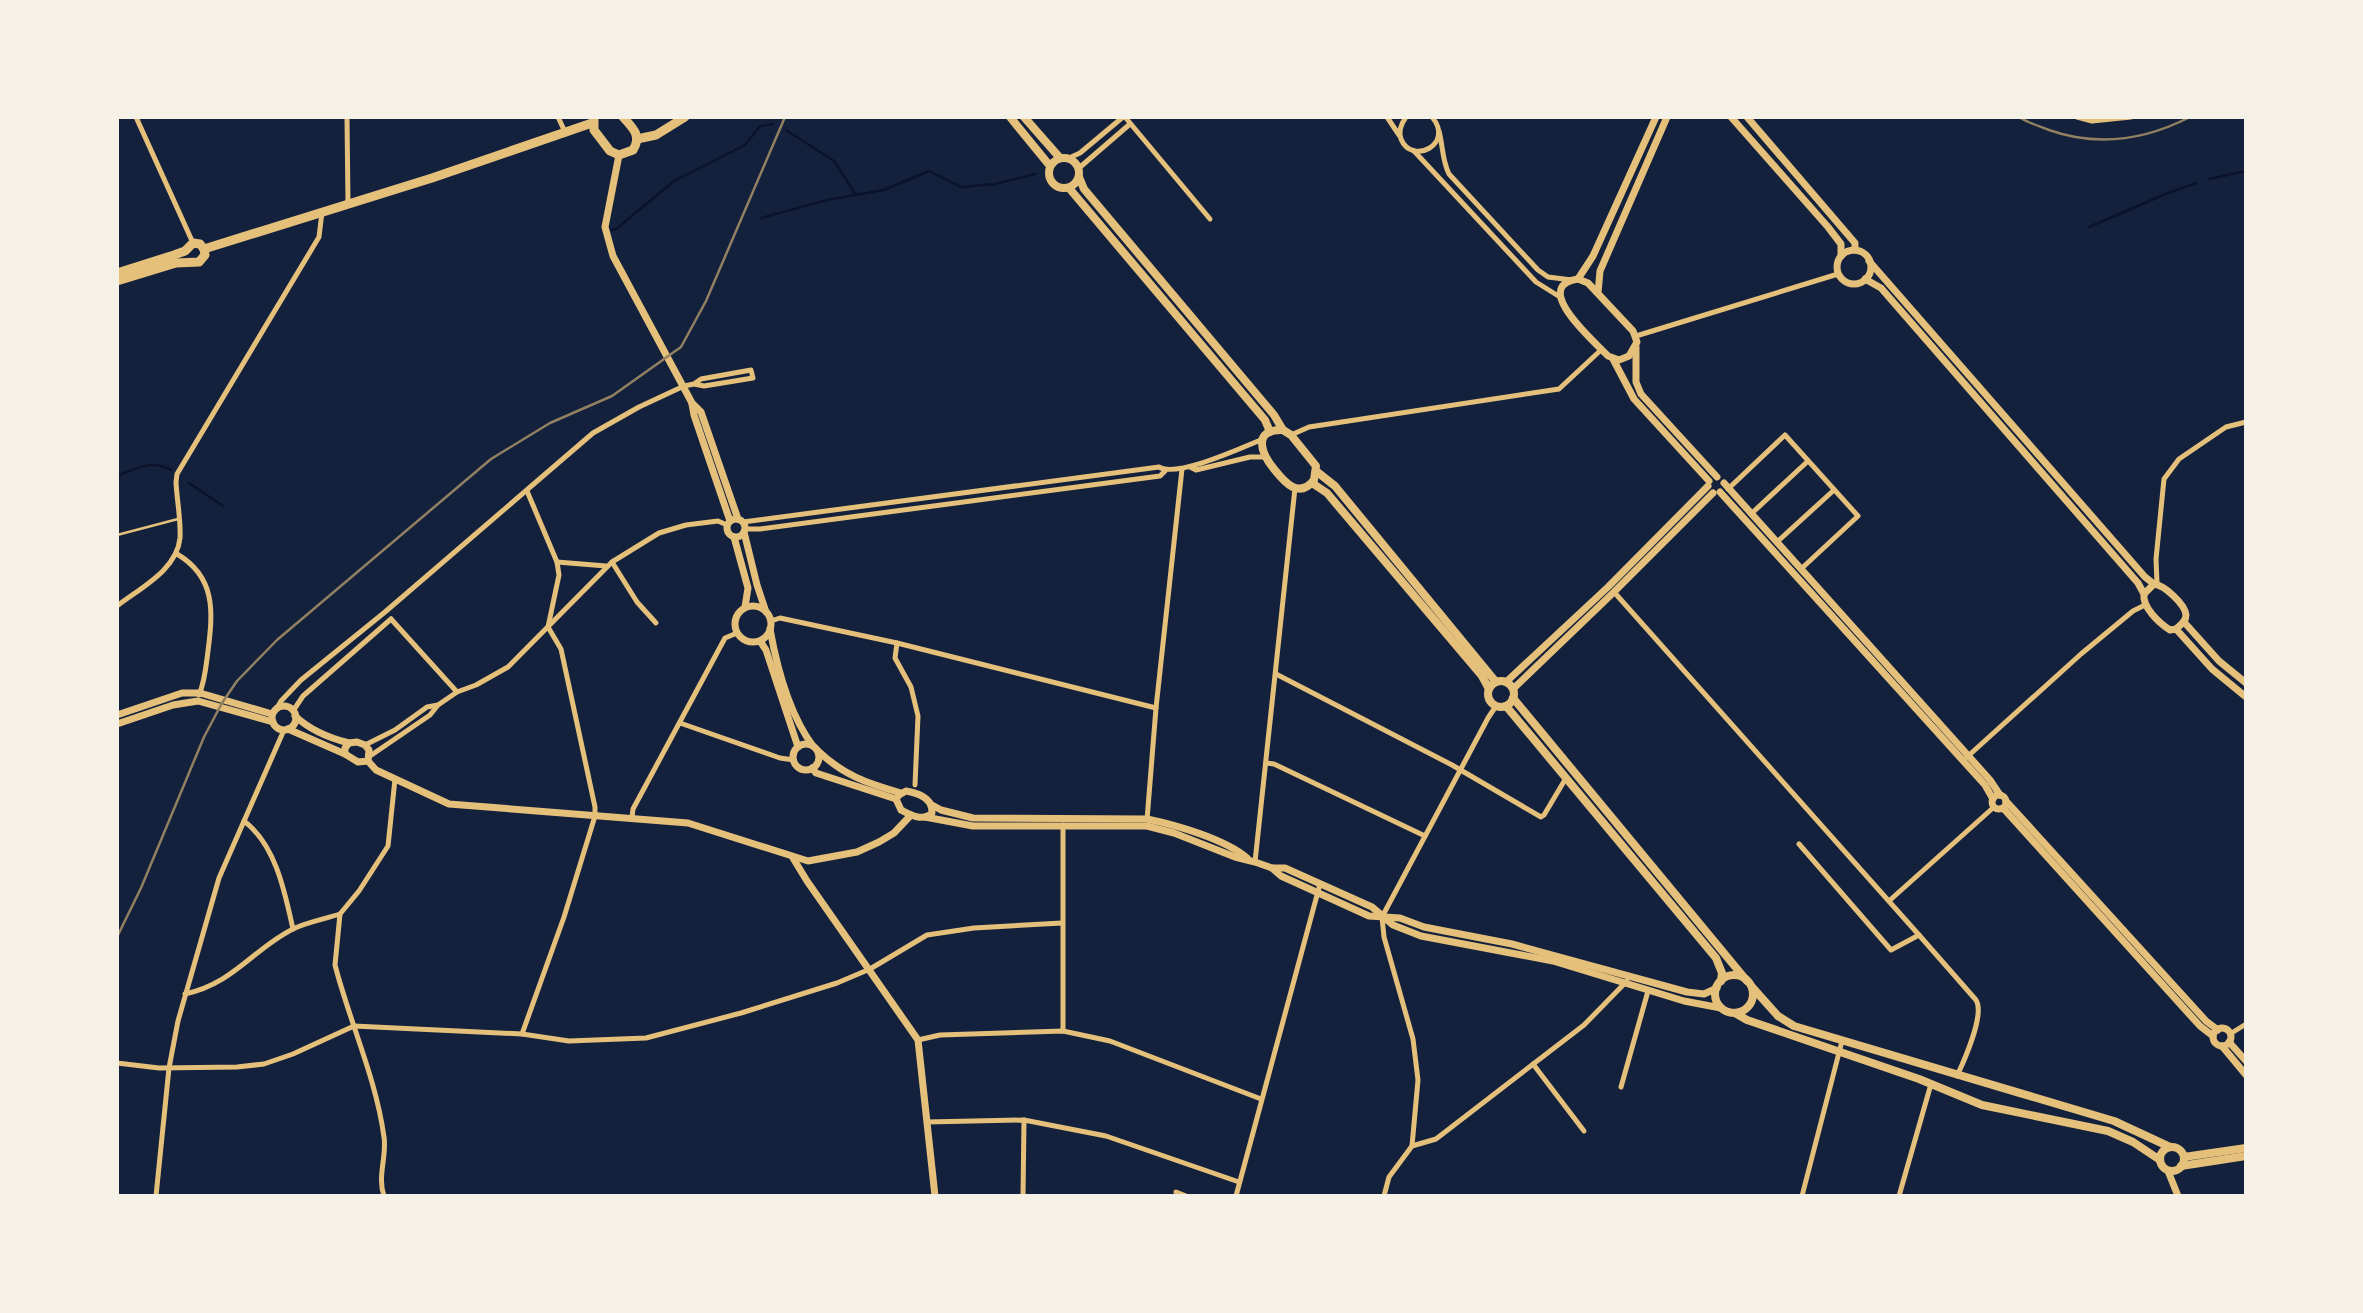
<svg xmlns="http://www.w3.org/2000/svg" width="2363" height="1313" font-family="Inter,sans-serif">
<rect width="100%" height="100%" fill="#14213d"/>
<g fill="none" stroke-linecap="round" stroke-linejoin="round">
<g stroke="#0b132b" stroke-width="2.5">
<polyline points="786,130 834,161 856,195"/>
<polyline points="2209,179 2246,171"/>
<polyline points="761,218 827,200 884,190 929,171 961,187 995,184 1035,174"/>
<polyline points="2089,227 2168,193 2196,183"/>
<polyline points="612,230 616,229 674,181 745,145 760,126 773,124"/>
<path d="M 117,476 C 137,469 150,459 171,470"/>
<polyline points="189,483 223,506"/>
</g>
<polyline stroke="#e5c07b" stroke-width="2.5" points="117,535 178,519"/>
<g stroke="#e5c07b" stroke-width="5">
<polyline points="136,117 193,243"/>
<polyline points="347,117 348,204"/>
<polyline points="558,117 566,134"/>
<polyline points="1125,117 1210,219"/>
<polyline points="1387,117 1399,135"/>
<path d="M 1406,117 C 1401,124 1398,131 1401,139 C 1412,166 1455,144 1432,117"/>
<polyline points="2077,117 2092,121 2131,117"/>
<path d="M 1439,131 C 1443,146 1442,160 1449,174 L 1538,270 L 1548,277 L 1572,280"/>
<polyline points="1414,151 1536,282 1560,297"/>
<polyline points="1069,158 1080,153 1123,117"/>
<polyline points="1079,168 1130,124"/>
<polyline points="1636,336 1838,274"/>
<polyline points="1291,435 1309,427 1559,389 1602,349"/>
<polyline points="1190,467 1196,470 1250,457 1264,457"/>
<polyline points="1728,489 1785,435 1858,516 1801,569"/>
<polyline points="1751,514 1808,461"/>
<path d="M 743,522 L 1159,467 C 1177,478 1243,447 1263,439"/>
<polyline points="745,529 760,529 1160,476 1165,471"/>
<polyline points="1777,542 1834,490"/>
<path d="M 177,554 C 216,577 213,612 208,651 C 206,666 205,681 199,695"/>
<polyline points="557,562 606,566"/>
<polyline points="612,562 637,602 656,623"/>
<polyline points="2157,583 2156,559 2164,479 2179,459 2226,427 2246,422"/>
<polyline points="1614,592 1919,935"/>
<path d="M 117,606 C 140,588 177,570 180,538 C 181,520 177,501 176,482 L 177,474 L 319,237 L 322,212"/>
<polyline points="391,619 457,692"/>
<polyline points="771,621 780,618 897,643 895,658 911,687 918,716 915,785"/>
<polyline points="897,643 1156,708"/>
<polyline points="1276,674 1452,765 1541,817 1544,815 1566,778"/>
<polyline points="277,708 281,701 301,680 385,612 593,433 639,407 684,386 694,384 701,379 751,370 753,378 704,386 694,384"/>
<polyline points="293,711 303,696 391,619"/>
<polyline points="680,723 780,758 794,760"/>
<polyline points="365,745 395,730 427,707 438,705"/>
<polyline points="370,756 430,715 438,705 457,692 476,685 508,667 612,562 659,533 686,525 718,521 727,525"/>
<polyline points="1967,757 2081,654 2133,611 2145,605"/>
<polyline points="1266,763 1274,764 1425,836"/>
<polyline points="632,817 633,809 725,638 737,633"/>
<polyline points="1147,820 1156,708 1182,469"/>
<path d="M 244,821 C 276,845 285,893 293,929"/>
<polyline points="1063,825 1063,1031"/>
<path d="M 1799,844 L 1891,950 L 1919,935 L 1976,1000 C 1985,1014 1964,1061 1957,1076"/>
<polyline points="1255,862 1295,488"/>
<polyline points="1889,901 1994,807"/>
<path d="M 185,994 C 233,984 253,949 293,929 C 307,922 325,919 340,914"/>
<polyline points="522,1034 564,917 595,816 595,807 561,649 548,627 559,575 557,562 527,491"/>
<polyline points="2230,1034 2246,1024"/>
<polyline points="918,1040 940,1035 1063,1031 1110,1041 1261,1099"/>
<polyline points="117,1063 159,1068 237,1067 264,1064 293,1054 354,1026 522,1034 569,1041 646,1038 741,1013 837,983 870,969 927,935 974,928 1062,923"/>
<polyline points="1533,1064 1584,1131"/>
<polyline points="1621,1087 1648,991"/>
<polyline points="927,1122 1024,1120 1106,1136 1239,1182"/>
<polyline points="1412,1146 1436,1139 1584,1025 1627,981"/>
<polyline points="1176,1192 1186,1196"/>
<polyline points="156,1196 169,1068 178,1021 219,878 284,730"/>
<path d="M 384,1196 C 377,1177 387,1156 384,1137 C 376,1078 350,1023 335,965 L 340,914 L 359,891 L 388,846 L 395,779"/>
<polyline points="1023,1196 1024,1120"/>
<polyline points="1236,1196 1320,884"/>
<polyline points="1384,1196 1389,1177 1412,1146 1418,1080 1413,1039 1384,937 1382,917 1488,718 1496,706"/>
<polyline points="1802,1196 1842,1041"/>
<polyline points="1899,1196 1931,1084"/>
</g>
<g stroke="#e5c07b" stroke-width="7">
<polyline points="1731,117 1828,227 1841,244 1841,256"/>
<polyline points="1747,117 1855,243 1855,250"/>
<polyline points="619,155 605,227 613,256 692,403 701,412 738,519"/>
<circle cx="1854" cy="267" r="17"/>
<polyline points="1869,261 2145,577 2154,584"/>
<path d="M 1578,279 L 1588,283 L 1633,331 L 1637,342 L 1629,356 L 1619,360 L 1608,356 C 1596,343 1529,286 1578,279 Z"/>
<polyline points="1578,279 1593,256 1656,117"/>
<polyline points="1865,279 1881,288 2138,583 2144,594"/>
<polyline points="1598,293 1600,271 1667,117"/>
<polyline points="1636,347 1636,382 1641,394 1717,477"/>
<polyline points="1613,359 1634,399 1709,481"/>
<polyline points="692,404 694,415 730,521"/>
<polyline points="1724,483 1990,780 2000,795"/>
<polyline points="1720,492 1985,785 1993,799"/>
<circle cx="736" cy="528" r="9"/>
<polyline points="744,532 757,585 766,612"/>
<polyline points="734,537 748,588 745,607"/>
<circle cx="753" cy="624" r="18"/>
<polyline points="2184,622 2219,661 2246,683"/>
<path d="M 770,629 C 777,668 789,714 813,746"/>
<path d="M 2176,629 C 2180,625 2186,622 2186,615 C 2185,604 2164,585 2154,584 L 2144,594 C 2142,607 2159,623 2170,630 L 2176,629 L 2212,669 L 2246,697"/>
<polyline points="760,641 766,650 798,747"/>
<polyline points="1506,682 1608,587 1708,486"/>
<polyline points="1513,689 1614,592 1713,493"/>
<circle cx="284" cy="718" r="12"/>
<polyline points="117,715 182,693 200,693 272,714"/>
<path d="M 295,716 C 311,731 329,738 349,743"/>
<polyline points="117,724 173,705 198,701 273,722"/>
<polyline points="288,729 345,754"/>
<polygon points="357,742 365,745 369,750 368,761 358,762 345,754 345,748 349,743"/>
<circle cx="806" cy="757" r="13"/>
<path d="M 817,750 C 843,775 866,783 901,793"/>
<polyline points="368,761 376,770 449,804 688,823 808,861 857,852 879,842 894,833 911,815"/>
<polyline points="812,768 816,773 896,799"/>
<path d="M 906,791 C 918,793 933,798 932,813 C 922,822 911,815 901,810 L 896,799 L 899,795 Z"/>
<circle cx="1999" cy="802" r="7"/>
<polyline points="2006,801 2206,1021 2218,1030"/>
<path d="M 932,805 L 941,810 L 973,818 L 1147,819 C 1176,825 1225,839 1247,858"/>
<polyline points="2003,808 2200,1026 2213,1036"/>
<polyline points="925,817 973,826 1147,826 1174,833 1235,857 1255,862 1272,868 1281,876 1369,916 1400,918 1424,927 1512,944 1687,992 1704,994 1717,988"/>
<polyline points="793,858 807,881 918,1040 935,1196"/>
<polyline points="1272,868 1285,868 1372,907 1393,925 1421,936 1553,961 1684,1001 1721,1008"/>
<circle cx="2222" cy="1037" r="9"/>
<polyline points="2229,1042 2246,1061"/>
<polyline points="2222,1046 2246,1075"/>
<polyline points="2168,1171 2178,1196"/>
</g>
<g stroke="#e5c07b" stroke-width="8">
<polyline points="1010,117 1050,166"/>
<polyline points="1024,117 1060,158"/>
<circle cx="1064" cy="173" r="15"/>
<polyline points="1079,177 1084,189 1274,415 1283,430"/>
<polyline points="1069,188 1265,420 1270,432"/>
<path d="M 1283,430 L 1291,435 L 1316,466 L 1314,480 C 1299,499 1285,483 1274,469 C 1261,453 1252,429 1283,430 Z"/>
<polyline points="1316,471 1335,486 1496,682"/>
<polyline points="1312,483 1327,493 1482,676 1489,689"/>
<circle cx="1501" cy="694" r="13"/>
<polyline points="1513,698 1747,981"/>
<polyline points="1506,706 1716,958 1722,973 1721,981"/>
<circle cx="1734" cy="994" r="19"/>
<polyline points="1752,987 1778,1016 1794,1026 2114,1121 2170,1147"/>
<polyline points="1735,1013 1747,1020 1919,1079 1982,1105 2108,1131 2133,1142 2160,1160"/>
<circle cx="2172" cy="1159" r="12"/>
<polyline points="2184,1157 2246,1148"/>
<polyline points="2181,1166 2246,1156"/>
</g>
<g stroke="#e5c07b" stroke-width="9">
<path d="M 594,117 L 594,130 L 610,151 L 619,155 L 633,150 C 642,136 633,128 623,117"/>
<polyline points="637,139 656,135 685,117"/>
<polyline points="204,249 432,178 592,123"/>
<polyline points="117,273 174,255 185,251 193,243 200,244 204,249"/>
<polyline points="117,281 176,263 199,262 205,255 204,249"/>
</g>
<g stroke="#918062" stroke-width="2.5">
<path d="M 2019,117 C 2028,123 2039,126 2049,130 C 2097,147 2145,140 2190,117"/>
<polyline points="117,937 141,888 204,737 222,703 237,681 277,640 491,459 550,423 612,396 681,347 706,301 785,117"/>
</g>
</g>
<rect width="2363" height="1313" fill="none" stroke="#f6f1e7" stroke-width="238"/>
</svg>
